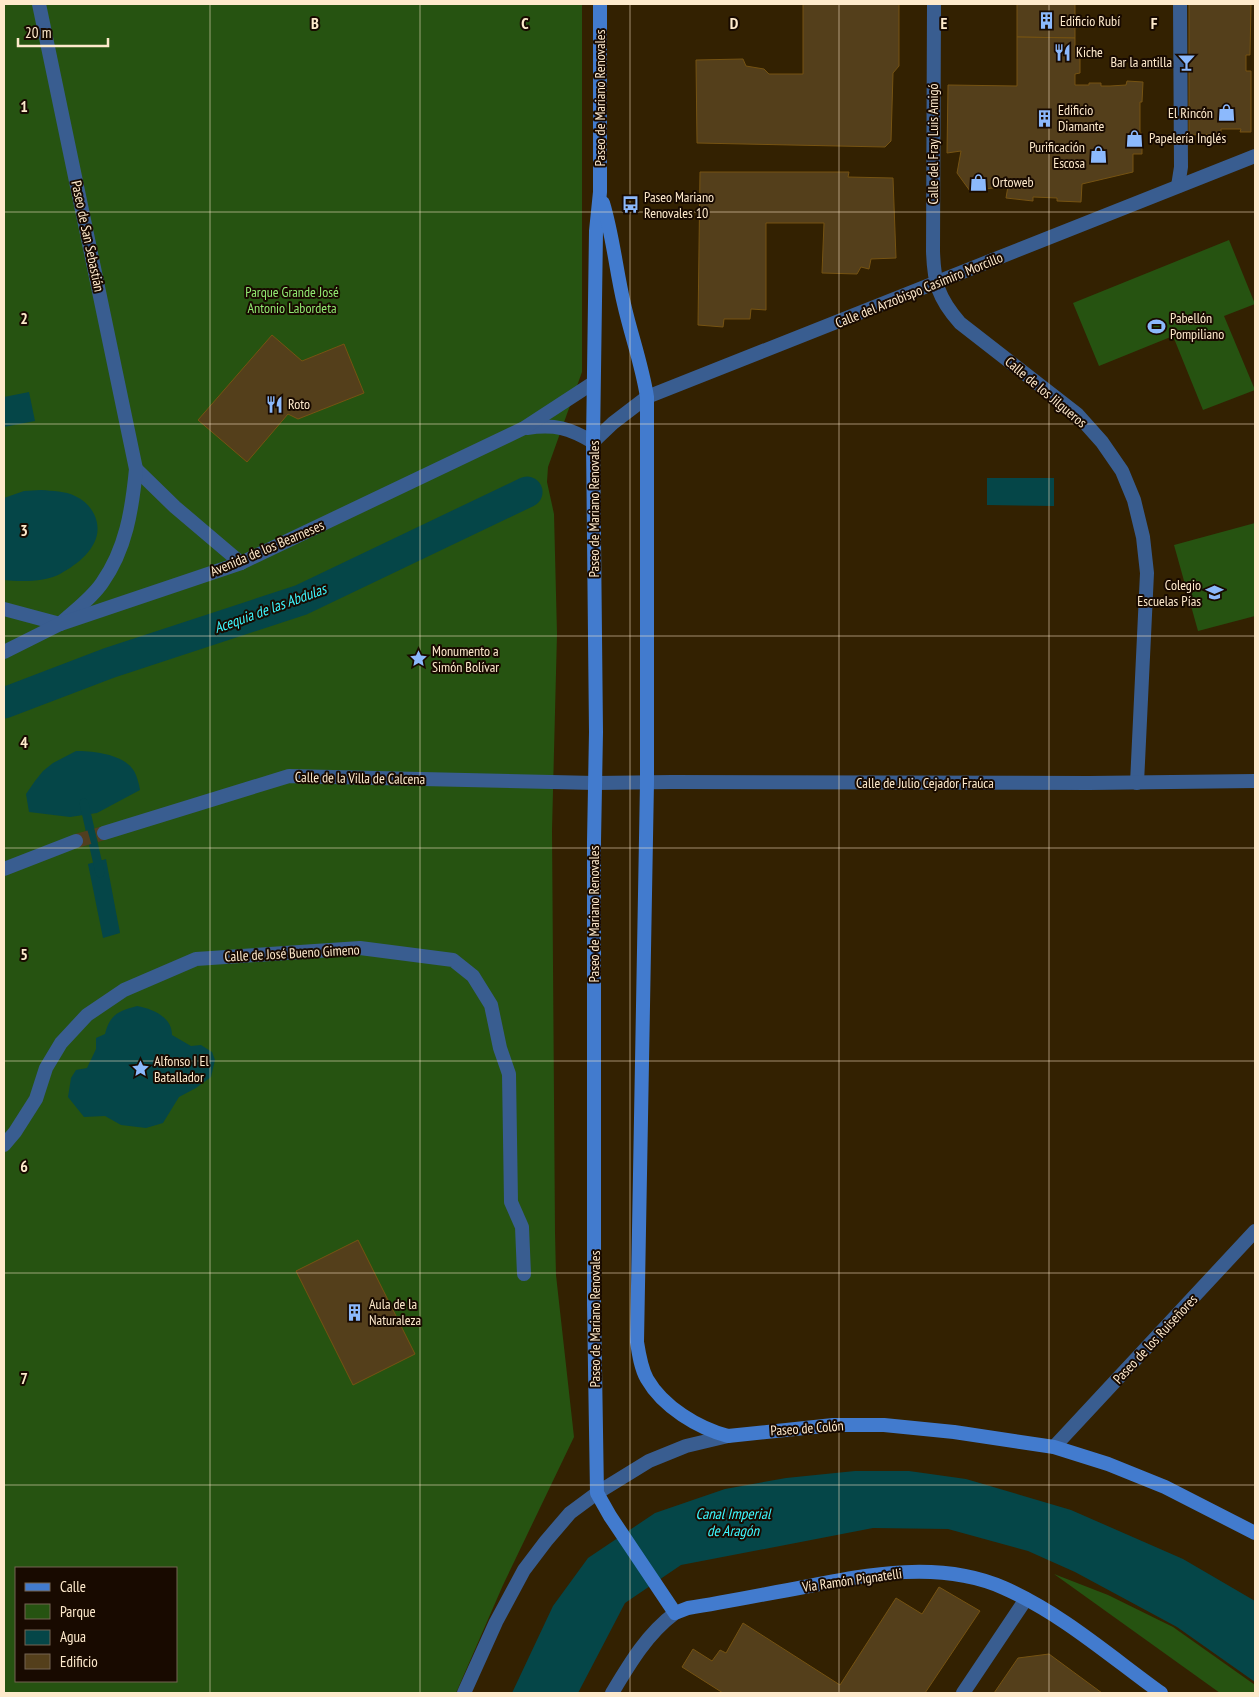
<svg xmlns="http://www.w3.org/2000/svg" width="1259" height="1697" font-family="'PT Sans Narrow',sans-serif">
<rect width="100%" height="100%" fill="#332101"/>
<g fill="#265311" fill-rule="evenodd">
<path d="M 4,4 L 582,4 L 582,372 L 548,467 L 547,482 L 554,514 L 557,634 L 552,830 L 555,1232 L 556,1275 L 574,1437 L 503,1585 L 456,1693 L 4,1693 ZM 16,1568 L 176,1568 L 176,1681 L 16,1681 Z"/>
<polygon points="1229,240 1255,304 1224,316 1255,390 1203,410 1173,336 1099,366 1073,303"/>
<polygon points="1255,523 1255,616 1198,631 1174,545"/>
<polygon points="1054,1574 1108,1595 1173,1627 1255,1685 1255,1693 1220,1693"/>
</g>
<g fill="#054648">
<polygon points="29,392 35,421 4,427 4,397"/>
<polygon points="987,478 1054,478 1054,506 987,505"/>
<path d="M 41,490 C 53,491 65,491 75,496 C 84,500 90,506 94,514 C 107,541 82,562 60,574 C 46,582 20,582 4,580 L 4,498 L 24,491 Z"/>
<path d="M 76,751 C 93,751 124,754 134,771 C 137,776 139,784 140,790 L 97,813 L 70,817 L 29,812 L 26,794 L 35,781 L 43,771 L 53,763 Z"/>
<polygon points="106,859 120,933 103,938 88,864"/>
<path d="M 137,1006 C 153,1009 172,1017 172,1035 L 191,1046 L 201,1045 L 212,1052 L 215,1060 L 211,1077 L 196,1088 L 179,1097 L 163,1123 L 146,1128 L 121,1125 L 105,1116 L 84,1117 L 68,1097 L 71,1078 L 76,1070 L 87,1068 L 96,1049 L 96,1038 L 105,1034 C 110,1014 119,1011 137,1006 Z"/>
<polygon points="855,1471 909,1471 966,1479 1071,1510 1183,1559 1255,1601 1255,1682 1177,1627 1075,1572 1028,1551 948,1529 873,1528 681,1565 625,1603 578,1693 512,1693 553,1606 588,1558 655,1513 725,1489 786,1478"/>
</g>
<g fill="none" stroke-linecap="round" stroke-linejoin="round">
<polyline stroke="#054648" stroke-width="9" points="84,803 100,873"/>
<polyline stroke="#054648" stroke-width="31" points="4,703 109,663 301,600 527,492"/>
</g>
<g fill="#543f1b" stroke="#765312">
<polygon points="803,4 899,4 899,66 893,73 891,141 885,147 697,143 696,60 743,59 746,66 764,69 769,74 803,74"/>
<polygon points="1017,4 1075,4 1075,38 1017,37"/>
<polygon points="1189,4 1251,4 1250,55 1246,55 1246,71 1251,71 1251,132 1240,132 1241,129 1221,129 1221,134 1189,135"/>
<polygon points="1017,37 1075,38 1075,57 1080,57 1080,73 1075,74 1075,85 1089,85 1089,83 1101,83 1101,86 1110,86 1126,85 1127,81 1143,82 1142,102 1140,102 1140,134 1142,133 1142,154 1133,154 1133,172 1082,184 1081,202 1057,201 1057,198 1033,197 1033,201 1006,198 1008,186 970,191 957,173 961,151 947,153 948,85 1017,86"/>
<polygon points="700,172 849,172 848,177 893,178 896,258 871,259 869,269 861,267 857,274 822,273 824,223 766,223 766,310 751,309 750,319 724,319 723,327 698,325"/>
<polygon points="272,335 302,361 344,344 364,393 298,419 288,414 247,462 198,420"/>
<polygon points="358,1240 415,1354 353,1385 296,1271"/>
<polygon points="939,1587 980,1611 925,1693 723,1693 682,1667 693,1649 712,1661 720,1650 726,1653 743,1623 840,1685 896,1598 922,1614"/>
<polygon points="1049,1654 1102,1693 994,1693 1018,1658"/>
</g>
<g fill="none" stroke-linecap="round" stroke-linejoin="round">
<polyline stroke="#513f1f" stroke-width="14" stroke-dasharray="14 7" stroke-linecap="butt" points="76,841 104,833"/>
<g stroke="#395d90" stroke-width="14">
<polyline points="1178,186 1181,167 1180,4"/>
<polyline points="136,469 175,507 241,563"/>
<path d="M 4,609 L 60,624 C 74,611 91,599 102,583 C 126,549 132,510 136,469 L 39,4"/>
<polyline points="4,652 60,624 241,563"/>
<polyline points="4,1145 15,1132 36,1099 46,1068 61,1043 87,1015 124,990 196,959 360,948 453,960 473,976 491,1005 500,1048 509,1074 511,1202 522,1227 524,1274"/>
</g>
<g stroke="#395d90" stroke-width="14">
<path d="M 934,4 L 933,251 C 934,283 938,298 960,323 L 1077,414 L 1102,442 L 1122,471 L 1134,500 L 1143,537 L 1147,573 L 1137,783"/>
<path d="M 527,428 C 555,424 569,428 593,442"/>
<polyline points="241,563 524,428 593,383"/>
<polyline points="104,833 289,776 595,783 672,782 1089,783 1255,781"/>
<polyline points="4,869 76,841"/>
<polyline points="1054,1447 1255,1231"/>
<polyline points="464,1693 496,1622 524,1570 546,1541 570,1513 597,1493 649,1461 686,1446 728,1436"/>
<path d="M 612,1693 C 630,1663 647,1634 675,1613"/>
<polyline points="963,1693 1026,1599"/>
</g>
<polyline stroke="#395d90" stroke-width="14" points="593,442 613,423 647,397 1255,156"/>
<g stroke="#427bce" stroke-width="14">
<path d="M 600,4 L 600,192 L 596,231 L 593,442 L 596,732 L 594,842 L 594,1305 L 597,1493 L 610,1516 L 675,1613 L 688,1608 C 727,1602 765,1594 804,1587 C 869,1574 941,1560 1004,1588 C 1061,1613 1111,1657 1161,1693"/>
<path d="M 603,203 C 613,236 616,270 624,304 C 631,335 642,365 647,397 L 647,782 L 637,1342 C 639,1355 641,1368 647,1379 C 663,1407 698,1428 728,1436 L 833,1425 L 884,1425 L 954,1432 L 1054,1447 L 1108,1464 L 1165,1487 L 1255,1533"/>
</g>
</g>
<path fill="none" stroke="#feeacc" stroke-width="1" stroke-opacity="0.55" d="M 210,4 L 210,1693M 420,4 L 420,1693M 630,4 L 630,1693M 839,4 L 839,1693M 1049,4 L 1049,1693M 4,212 L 1255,212M 4,424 L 1255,424M 4,636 L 1255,636M 4,848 L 1255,848M 4,1061 L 1255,1061M 4,1273 L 1255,1273M 4,1485 L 1255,1485"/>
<defs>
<symbol id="building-bare" viewBox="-9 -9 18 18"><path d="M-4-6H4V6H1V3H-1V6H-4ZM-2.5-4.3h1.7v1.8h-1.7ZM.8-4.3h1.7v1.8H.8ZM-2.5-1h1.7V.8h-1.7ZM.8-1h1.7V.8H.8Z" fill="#8cb9fc" stroke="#180a00" stroke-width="2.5" paint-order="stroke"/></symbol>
<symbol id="restaurant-bare" viewBox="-9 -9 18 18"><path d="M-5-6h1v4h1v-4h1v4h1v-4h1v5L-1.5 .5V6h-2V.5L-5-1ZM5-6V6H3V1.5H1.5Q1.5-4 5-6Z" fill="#8cb9fc" stroke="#180a00" stroke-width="2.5" paint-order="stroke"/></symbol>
<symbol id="bar-bare" viewBox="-9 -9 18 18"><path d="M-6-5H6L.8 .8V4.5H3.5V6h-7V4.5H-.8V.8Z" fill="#8cb9fc" stroke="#180a00" stroke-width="2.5" paint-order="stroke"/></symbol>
<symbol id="shop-bare" viewBox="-9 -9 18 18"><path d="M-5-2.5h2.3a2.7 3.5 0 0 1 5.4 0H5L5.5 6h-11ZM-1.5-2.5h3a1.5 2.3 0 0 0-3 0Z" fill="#8cb9fc" stroke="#180a00" stroke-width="2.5" paint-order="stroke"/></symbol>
<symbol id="bus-bare" viewBox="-9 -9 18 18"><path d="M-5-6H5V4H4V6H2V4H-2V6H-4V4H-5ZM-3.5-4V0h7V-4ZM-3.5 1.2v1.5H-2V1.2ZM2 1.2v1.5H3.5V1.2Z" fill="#8cb9fc" stroke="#180a00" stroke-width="2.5" paint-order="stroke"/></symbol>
<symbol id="stadium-bare" viewBox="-9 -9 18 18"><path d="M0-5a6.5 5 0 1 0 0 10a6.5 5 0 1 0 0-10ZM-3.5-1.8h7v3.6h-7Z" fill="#8cb9fc" stroke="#180a00" stroke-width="2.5" paint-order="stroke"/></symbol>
<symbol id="school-bare" viewBox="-9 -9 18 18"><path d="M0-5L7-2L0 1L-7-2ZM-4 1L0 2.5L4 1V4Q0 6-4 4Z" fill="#8cb9fc" stroke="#180a00" stroke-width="2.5" paint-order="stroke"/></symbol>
<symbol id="sight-bare" viewBox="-9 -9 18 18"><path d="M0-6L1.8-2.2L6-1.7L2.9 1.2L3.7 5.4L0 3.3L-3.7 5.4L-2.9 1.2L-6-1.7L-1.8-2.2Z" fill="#8cb9fc" stroke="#180a00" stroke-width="2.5" paint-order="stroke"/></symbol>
</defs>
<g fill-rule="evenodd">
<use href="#building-bare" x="1034" y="8" width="25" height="25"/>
<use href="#restaurant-bare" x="1050" y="40" width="25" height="25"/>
<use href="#bar-bare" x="1174" y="50" width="25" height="25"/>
<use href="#shop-bare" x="1214" y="100" width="25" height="25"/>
<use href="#building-bare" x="1032" y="106" width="25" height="25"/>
<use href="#shop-bare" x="1122" y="126" width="25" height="25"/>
<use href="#shop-bare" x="1086" y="142" width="25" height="25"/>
<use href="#shop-bare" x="966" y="170" width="25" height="25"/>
<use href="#bus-bare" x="618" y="192" width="25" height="25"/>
<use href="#stadium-bare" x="1144" y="314" width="25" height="25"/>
<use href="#restaurant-bare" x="262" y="392" width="25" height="25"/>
<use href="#school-bare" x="1202" y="580" width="25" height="25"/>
<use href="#sight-bare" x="406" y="646" width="25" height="25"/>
<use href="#sight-bare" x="128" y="1056" width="25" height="25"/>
<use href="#building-bare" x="342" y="1300" width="25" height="25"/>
</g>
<g text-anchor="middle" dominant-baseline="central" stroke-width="4" stroke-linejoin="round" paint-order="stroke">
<g font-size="14" fill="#feeacc" stroke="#180a00" text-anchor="start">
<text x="1060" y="21">Edificio Rubí</text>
<text x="1076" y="52">Kiche</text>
<text x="1172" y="62" text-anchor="end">Bar la antilla</text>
<text x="1058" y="110">Edificio<tspan x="1058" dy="16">Diamante</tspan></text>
<text x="1213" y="113" text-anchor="end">El Rincón</text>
<text x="1149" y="138">Papelería Inglés</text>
<text x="1085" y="147" text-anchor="end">Purificación<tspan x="1085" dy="16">Escosa</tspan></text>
<text x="992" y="182">Ortoweb</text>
<text x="644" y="197">Paseo Mariano<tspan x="644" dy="16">Renovales 10</tspan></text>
<text x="1170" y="318">Pabellón<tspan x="1170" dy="16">Pompiliano</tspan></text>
<text x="288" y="404">Roto</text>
<text x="1201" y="585" text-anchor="end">Colegio<tspan x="1201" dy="16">Escuelas Pías</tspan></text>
<text x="432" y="651">Monumento a<tspan x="432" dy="16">Simón Bolívar</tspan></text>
<text x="154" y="1061">Alfonso I El<tspan x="154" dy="16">Batallador</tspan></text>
<text x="369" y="1304">Aula de la<tspan x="369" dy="16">Naturaleza</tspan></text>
</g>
<g font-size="14" fill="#feeacc" stroke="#180a00">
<text transform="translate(600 98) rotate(-90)">Paseo de Mariano Renovales</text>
<text transform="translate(933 144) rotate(-90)">Calle del Fray Luis Amigó</text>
<text transform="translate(88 236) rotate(78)">Paseo de San Sebastián</text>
<text transform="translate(919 290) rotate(-22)">Calle del Arzobispo Casimiro Morcillo</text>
<text transform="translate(1046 392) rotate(40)">Calle de los Jilgueros</text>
<text transform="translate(594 509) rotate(-90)">Paseo de Mariano Renovales</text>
<text transform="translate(267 548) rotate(-23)">Avenida de los Bearneses</text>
<text transform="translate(360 778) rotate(1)">Calle de la Villa de Calcena</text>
<text x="925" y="783">Calle de Julio Cejador Fraúca</text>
<text transform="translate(594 914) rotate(-90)">Paseo de Mariano Renovales</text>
<text transform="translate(292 953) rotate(-3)">Calle de José Bueno Gimeno</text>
<text transform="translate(595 1319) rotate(-90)">Paseo de Mariano Renovales</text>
<text transform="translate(1155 1339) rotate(-47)">Paseo de los Ruiseñores</text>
<text transform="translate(807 1428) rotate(-4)">Paseo de Colón</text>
<text transform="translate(852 1580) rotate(-8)">Vía Ramón Pignatelli</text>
</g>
<g font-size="14" fill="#92ea72" stroke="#180a00">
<text x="292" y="292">Parque Grande José<tspan x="292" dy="16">Antonio Labordeta</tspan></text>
</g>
<g font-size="15" font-style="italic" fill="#3df9ff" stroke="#180a00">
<text transform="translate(270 608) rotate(-20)">Acequia de las Abdulas</text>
<text x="733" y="1513">Canal Imperial<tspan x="733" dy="17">de Aragón</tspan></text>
</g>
</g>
<g font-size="16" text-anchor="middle" font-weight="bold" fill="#feeacc" stroke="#180a00" stroke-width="4" stroke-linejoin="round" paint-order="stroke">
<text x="315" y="29">B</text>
<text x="525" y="29">C</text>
<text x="734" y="29">D</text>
<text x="944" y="29">E</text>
<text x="1154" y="29">F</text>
<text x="24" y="112">1</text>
<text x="24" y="324">2</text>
<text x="24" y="536">3</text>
<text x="24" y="748">4</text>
<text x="24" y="960">5</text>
<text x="24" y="1172">6</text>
<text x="24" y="1384">7</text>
</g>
<rect width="1259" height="1697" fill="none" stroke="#feeacc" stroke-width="10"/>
<rect x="15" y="1567" width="162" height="115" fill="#180a00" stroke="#746452"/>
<rect x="25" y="1583" width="25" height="8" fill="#427bce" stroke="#746452"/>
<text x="60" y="1592" font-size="15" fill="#feeacc">Calle</text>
<rect x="25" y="1604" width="25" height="15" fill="#265311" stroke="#746452"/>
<text x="60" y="1617" font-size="15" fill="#feeacc">Parque</text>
<rect x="25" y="1630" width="25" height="15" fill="#054648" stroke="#746452"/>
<text x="60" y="1642" font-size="15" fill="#feeacc">Agua</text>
<rect x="25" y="1654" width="25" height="15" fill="#543f1b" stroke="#746452"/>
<text x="60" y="1667" font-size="15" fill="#feeacc">Edificio</text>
<path d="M18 38v8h90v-8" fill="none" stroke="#feeacc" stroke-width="2.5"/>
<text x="25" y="38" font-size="15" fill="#feeacc" stroke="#180a00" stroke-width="4" paint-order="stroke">20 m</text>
</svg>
